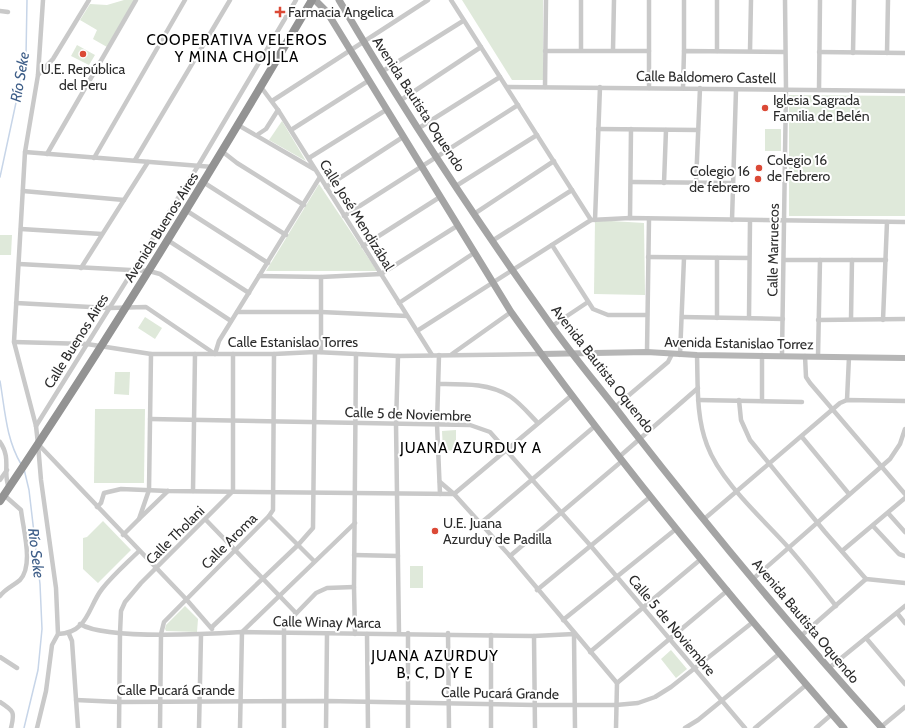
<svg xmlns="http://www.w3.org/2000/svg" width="905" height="728" font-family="Cabin,sans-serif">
<rect width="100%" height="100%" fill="#fff"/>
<g fill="#dfe9da">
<polygon points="124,0 134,0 107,47 93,39 97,30 80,20 90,4 107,5"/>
<polygon points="462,0 543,0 543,80 512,80"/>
<polygon points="77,45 95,55 89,65 71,56"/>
<polygon points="789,95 905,96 905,216 789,216"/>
<polygon points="282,121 306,161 269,140"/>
<rect x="765" y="129" width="16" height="22"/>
<polygon points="319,184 377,271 266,271"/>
<polygon points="595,220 644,223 645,295 594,294"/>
<polygon points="0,235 12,235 11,255 0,255"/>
<polygon points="145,317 162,328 155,339 138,328"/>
<polygon points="115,372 130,372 129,395 114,394"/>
<polygon points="95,409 145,409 144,483 94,483"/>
<polygon points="456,430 456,450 443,451 442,431"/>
<polygon points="103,521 131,550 98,583 83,569 83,538 87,537"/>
<rect x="410" y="566" width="13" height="22"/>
<polygon points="185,606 198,619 197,632 166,631 165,629 166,625"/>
<polygon points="671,650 687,669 676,678 661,659"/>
</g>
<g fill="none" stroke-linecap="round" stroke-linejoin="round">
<g stroke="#c7d5e8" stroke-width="1.5">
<polyline points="0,177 26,56 27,0"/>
<path d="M 0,381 C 5,410 6,439 21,464"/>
<polyline points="24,728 38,670 42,629 40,584 29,490 24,469"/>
</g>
<g stroke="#c9c9c9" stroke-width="4.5">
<polyline points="451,0 591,220"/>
<polyline points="684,0 684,51"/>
<polyline points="717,0 717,51"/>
<polyline points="0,11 8,12"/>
<polyline points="581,50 581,0"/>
<polyline points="613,50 614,0"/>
<polyline points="545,51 649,51"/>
<polyline points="750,51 751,0"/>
<polyline points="819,52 905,53"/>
<polyline points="853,53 854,0"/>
<polyline points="887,53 888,0"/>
<polyline points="383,71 463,21"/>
<polyline points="38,75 43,0"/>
<polyline points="261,87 278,110 432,355"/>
<polyline points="507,87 905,91"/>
<polyline points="545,87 546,0"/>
<polyline points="649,88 649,0"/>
<polyline points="683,88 684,51 785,52"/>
<polyline points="819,90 820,0"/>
<polyline points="401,100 481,47"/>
<polyline points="272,101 428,0"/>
<polyline points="238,125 314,169"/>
<polyline points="419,128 500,77"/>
<polyline points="598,129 698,130"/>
<polyline points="291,130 368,81"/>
<polyline points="257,135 266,129 278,110"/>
<polyline points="25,152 213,167"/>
<polyline points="223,152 237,163 304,205"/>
<polyline points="47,154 136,0"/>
<polyline points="94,158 185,0"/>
<polyline points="309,158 386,110"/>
<polyline points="135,160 230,0"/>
<polyline points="203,182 286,235"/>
<polyline points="632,182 733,183"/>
<polyline points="664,183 666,130"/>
<polyline points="696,183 700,88"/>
<polyline points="456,186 537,135"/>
<polyline points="326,187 403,137"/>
<polyline points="23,191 124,200"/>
<polyline points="187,211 268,263"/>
<polyline points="474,214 554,161"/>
<polyline points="344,216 518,105"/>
<polyline points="630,218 631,129"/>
<polyline points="595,220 600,87"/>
<polyline points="732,220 736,90"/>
<polyline points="21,229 102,234"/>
<polyline points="169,241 249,293"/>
<polyline points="492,241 572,190"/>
<polyline points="552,245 593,309 608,315 647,315"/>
<polyline points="363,246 440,197"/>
<polyline points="648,257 749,258"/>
<polyline points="784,260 886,260"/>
<polyline points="19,264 149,271 160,274 231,321"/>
<polyline points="81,268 148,162"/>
<polyline points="259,276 321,277 381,274 457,226"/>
<polyline points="16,303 109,308 146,307 215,354 219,341 320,177"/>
<polyline points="399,303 474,253"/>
<polyline points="237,312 321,312 407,316"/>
<polyline points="682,317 783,319"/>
<polyline points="717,318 717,258"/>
<polyline points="749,318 750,221"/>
<polyline points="851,319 852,260"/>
<polyline points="818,320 905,319"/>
<polyline points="883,320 887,222"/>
<polyline points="552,326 588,302"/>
<polyline points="417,331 591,220 630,218 905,222"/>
<polyline points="14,342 87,344 151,354 274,354 315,352 398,356 541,354"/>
<polyline points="321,352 321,277"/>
<polyline points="647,352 649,219"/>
<polyline points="452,354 511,312"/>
<polyline points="439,355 437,424 440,494"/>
<polyline points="680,355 684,258"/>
<path d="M 697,355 C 698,386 696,416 707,445 C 720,481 762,518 788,547 C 805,566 820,586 836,606"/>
<polyline points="782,355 786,89 785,0"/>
<polyline points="398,356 396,424 399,633"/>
<polyline points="805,356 806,377 810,383 905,494"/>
<polyline points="818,356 820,260"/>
<path d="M 439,384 C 463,384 490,383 511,397 C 521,404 529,414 538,423"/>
<polyline points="698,400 802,402"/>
<polyline points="739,400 741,420 750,440 825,532 866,579"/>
<polyline points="847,400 849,357"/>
<polyline points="762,401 762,355"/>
<polyline points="615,407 668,362 672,354"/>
<polyline points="150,419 470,425 490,432 590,545 745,728"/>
<polyline points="36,426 198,166 296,0"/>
<polyline points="802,437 849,494"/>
<path d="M 0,442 C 12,459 2,472 9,488"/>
<polyline points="38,444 186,599 212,629"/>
<polyline points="619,457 698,388"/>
<polyline points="0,480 7,470"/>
<polyline points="440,482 454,494 510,556 617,683"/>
<polyline points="193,491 195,354"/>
<polyline points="97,507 101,503 104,493 121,489 168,491 454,494 572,395"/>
<polyline points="888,513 905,532"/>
<polyline points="269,516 314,561"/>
<polyline points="139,519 168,491"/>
<polyline points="206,520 296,613"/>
<polyline points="703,520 840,403 847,400 905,401"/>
<polyline points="481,523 595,426"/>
<polyline points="873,526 899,554 905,556"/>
<polyline points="123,535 139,519 149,490 151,354"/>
<polyline points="842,551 905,498"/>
<polyline points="354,555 398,556"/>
<polyline points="510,556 622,461"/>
<polyline points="753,579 890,459 900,444 905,429"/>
<polyline points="537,590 650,497"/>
<path d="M 0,596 C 5,589 13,586 20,580 C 34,565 23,529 21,510 L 4,495"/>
<polyline points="897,613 905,623"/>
<polyline points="563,620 676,529"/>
<path d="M 80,624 C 106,640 209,634 242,632 L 534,636 L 574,634 L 575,728"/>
<polyline points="212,627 298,545 313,528 315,352"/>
<polyline points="448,633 449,728"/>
<path d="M 58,634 C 88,633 88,607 102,589 C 113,575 127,563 139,551"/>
<polyline points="69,634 72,641 78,728"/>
<polyline points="355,634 354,587 356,354"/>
<polyline points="367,634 368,728"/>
<polyline points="491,635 491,728"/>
<polyline points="802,635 866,579 905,583"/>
<polyline points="534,636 535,728"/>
<polyline points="866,638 905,684"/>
<polyline points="590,652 701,559"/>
<polyline points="0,657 17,668"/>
<polyline points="829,668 905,606"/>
<polyline points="617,683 728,590"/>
<polyline points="76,700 119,702 327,701 535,705 616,705 638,703 655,697 671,687 753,622"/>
<path d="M 0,702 C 14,711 15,712 11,728"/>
<polyline points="881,727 905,707"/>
<polyline points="37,728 46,691 52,645 58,634 56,588 41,480 38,444 36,426 14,342 25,152 38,75 53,59 89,0"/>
<polyline points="119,728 120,633 121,611 125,602 141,583 233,491 233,354"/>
<polyline points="160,728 161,634 164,622 269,516 273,510 274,354"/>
<polyline points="199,728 201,635"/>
<polyline points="240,728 242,632 355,523"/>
<polyline points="284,728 284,626 316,593 327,588 354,587"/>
<polyline points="326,728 327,634"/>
<polyline points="408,728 408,633"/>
<polyline points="616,728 617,683"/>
<polyline points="685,728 698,720 779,654"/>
<polyline points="755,728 806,685"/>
<polyline points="816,728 832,714"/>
</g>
<polyline stroke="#b6b6b6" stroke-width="6" points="541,354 647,352 697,355 905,358"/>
<g stroke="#a4a4a4" stroke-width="7">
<path d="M 315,0 L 327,12 L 511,312 C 614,457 727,594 844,728"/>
<path d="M 339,0 C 404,111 476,220 551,325 C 575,359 602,390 627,423 C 708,527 793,630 882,728"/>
</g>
<path stroke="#939393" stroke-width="8" d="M 0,501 C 110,338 212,170 312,0"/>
</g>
<g fill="#db4936" stroke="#fff" stroke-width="1.5">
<path d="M278 6h4v4h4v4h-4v4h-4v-4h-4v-4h4z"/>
<circle cx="83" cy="54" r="4"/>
<circle cx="765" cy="108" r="4"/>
<circle cx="759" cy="168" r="4"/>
<circle cx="758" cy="179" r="4"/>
<circle cx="435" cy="531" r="4"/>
</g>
<g text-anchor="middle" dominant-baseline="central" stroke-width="4" stroke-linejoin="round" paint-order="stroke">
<g font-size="14" fill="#2c2c2c" stroke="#fff" text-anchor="start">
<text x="288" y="12">Farmacia Angelica</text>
<text x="83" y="69" text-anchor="middle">U.E. República<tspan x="83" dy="16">del Peru</tspan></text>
<text x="773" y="100">Iglesia Sagrada<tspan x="773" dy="16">Familia de Belén</tspan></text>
<text x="767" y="160">Colegio 16<tspan x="767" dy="16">de Febrero</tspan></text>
<text x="750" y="171" text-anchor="end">Colegio 16<tspan x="750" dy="16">de febrero</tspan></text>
<text x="443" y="523">U.E. Juana<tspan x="443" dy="16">Azurduy de Padilla</tspan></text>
</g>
<g font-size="14" fill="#2c2c2c" stroke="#fff">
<text transform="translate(706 77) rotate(1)">Calle Baldomero Castell</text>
<text transform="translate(419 104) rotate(57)">Avenida Bautista Oquendo</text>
<text transform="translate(357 215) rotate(58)">Calle José Mendizábal</text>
<text transform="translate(161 227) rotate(-58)">Avenida Buenos Aires</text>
<text transform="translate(773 250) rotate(-89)">Calle Marruecos</text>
<text transform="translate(76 341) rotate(-58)">Calle Buenos Aires</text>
<text x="293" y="342">Calle Estanislao Torres</text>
<text transform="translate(739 343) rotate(1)">Avenida Estanislao Torrez</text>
<text transform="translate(603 369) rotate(52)">Avenida Bautista Oquendo</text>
<text transform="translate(408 414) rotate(2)">Calle 5 de Noviembre</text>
<text transform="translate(175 535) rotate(-45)">Calle Tholani</text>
<text transform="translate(229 541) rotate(-45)">Calle Aroma</text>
<text transform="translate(806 621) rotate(50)">Avenida Bautista Oquendo</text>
<text transform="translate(327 622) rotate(1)">Calle Winay Marca</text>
<text transform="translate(672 625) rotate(50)">Calle 5 de Noviembre</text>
<text x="176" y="690">Calle Pucará Grande</text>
<text transform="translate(500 693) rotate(1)">Calle Pucará Grande</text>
</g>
<g font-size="15" letter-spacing="1" fill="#000" stroke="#fff">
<text x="237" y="40">COOPERATIVA VELEROS<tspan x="237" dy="17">Y MINA CHOJLLA</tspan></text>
<text x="471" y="448">JUANA AZURDUY A</text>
<text x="435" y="656">JUANA AZURDUY<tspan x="435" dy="17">B, C, D Y E</tspan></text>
</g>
<g font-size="15" font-style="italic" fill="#3f5f89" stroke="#fff">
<text transform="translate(20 77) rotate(-80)">Río Seke</text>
<text transform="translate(36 553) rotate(83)">Río Seke</text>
</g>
</g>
</svg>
